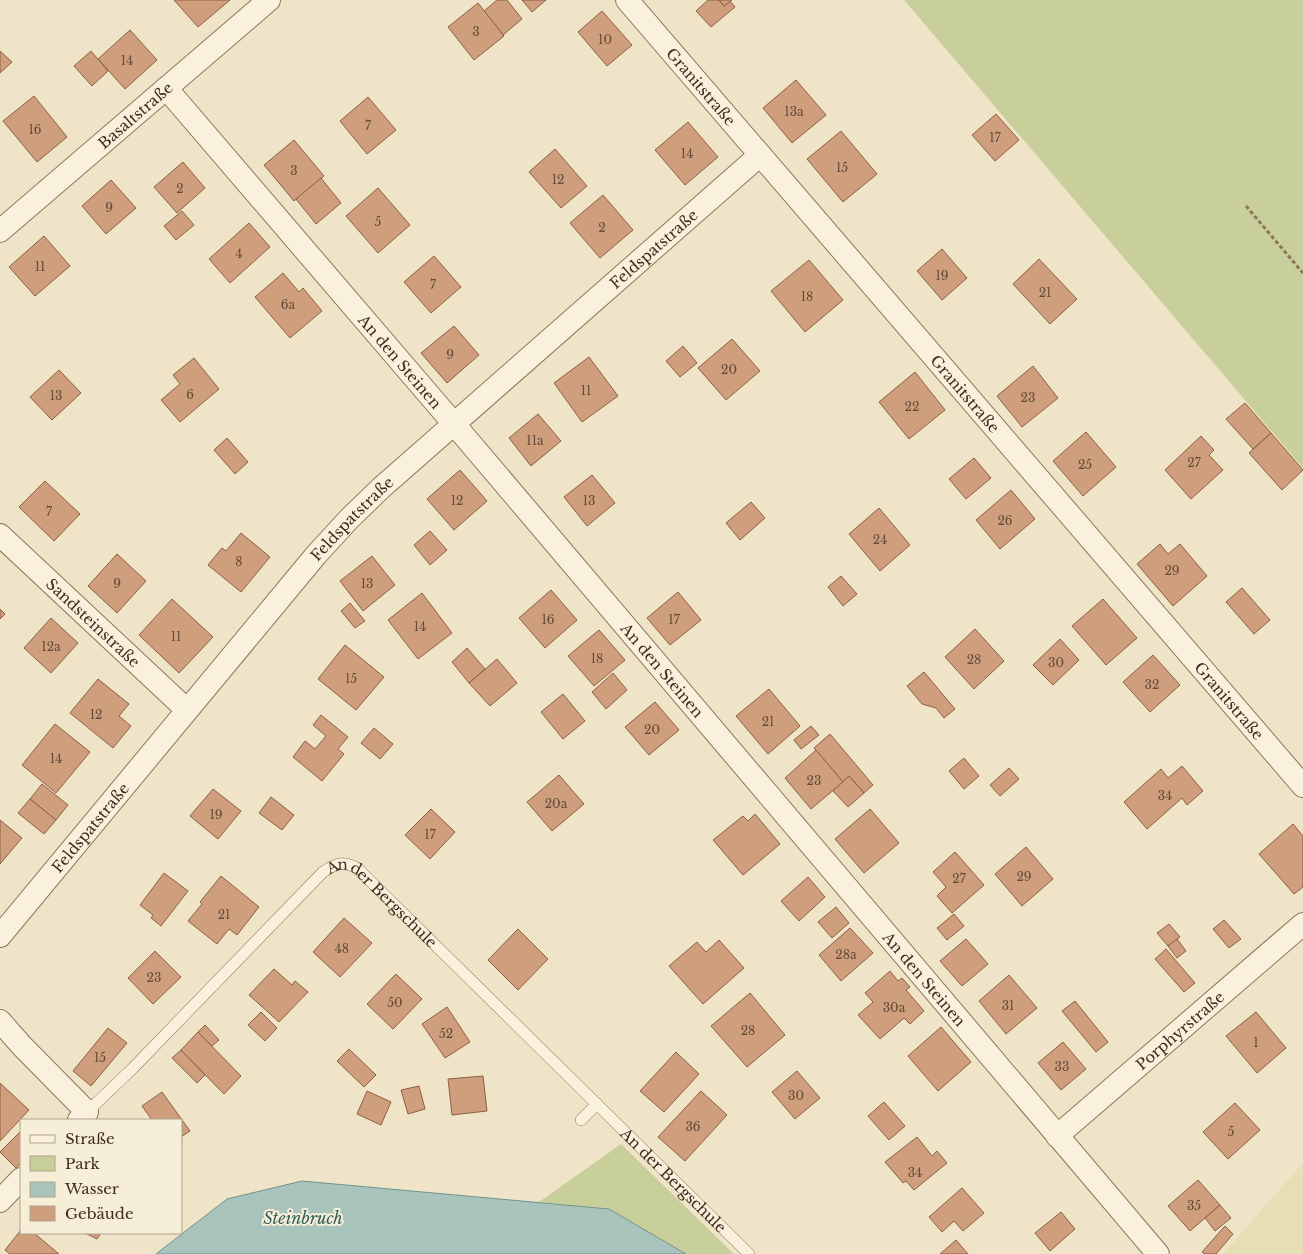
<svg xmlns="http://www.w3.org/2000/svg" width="1303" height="1254" font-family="'Libre Baskerville',serif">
<rect width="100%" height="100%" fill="#f0e4c8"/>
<polygon fill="#e6deb5" points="1303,1163 1303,1254 1223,1254"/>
<g fill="#c9cf9b">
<polygon points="904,0 1303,0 1303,468"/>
<polygon points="621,1144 734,1254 686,1254 609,1209 539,1202"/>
</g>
<polygon fill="#a9c4bc" stroke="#6f938a" points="302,1181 609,1209 686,1254 156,1254 227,1199"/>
<g fill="#cf9f7d" stroke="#8d5f41">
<polygon points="174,0 230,0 198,27"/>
<polygon points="497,0 507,0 522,19 503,35 484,11"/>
<polygon points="522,0 546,0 532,12"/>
<polygon points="708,0 719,0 724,6 730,1 735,7 711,27 696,11"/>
<polygon points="719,0 732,0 724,6"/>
<polygon points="478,3 504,36 474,60 448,27"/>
<polygon points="602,11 632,45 607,66 578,32"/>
<polygon points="130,30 157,60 125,89 98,59"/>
<polygon points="0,51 12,62 0,73"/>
<polygon points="91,51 108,71 92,86 74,66"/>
<polygon points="796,80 826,115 792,143 763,108"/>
<polygon points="34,96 67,137 37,162 3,121"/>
<polygon points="368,97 396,130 367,154 340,121"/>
<polygon points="996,114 1019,140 995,161 972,135"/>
<polygon points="688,122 718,157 685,185 655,150"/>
<polygon points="841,131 877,174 843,202 807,159"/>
<polygon points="294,140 324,176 294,201 264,165"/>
<polygon points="555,149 587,186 561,208 529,172"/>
<polygon points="183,162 205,188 177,213 154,187"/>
<polygon points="321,178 341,203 316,224 296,199"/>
<polygon points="111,180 136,208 106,234 82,206"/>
<polygon points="378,188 410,225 378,253 346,216"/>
<polygon points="603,195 633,230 600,258 570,223"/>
<polygon points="182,211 194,225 176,240 164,226"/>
<polygon points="249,223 270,247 230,283 209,259"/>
<polygon points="44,236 70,266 35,296 9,267"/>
<polygon points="942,249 967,278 942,300 917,271"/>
<polygon points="434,256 461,287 431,313 404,282"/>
<polygon points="1039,259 1077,299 1050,324 1013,284"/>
<polygon points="809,260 843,300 805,332 771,291"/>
<polygon points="283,273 299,292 303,288 322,311 290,338 255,297"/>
<polygon points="454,326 479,355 447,383 421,353"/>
<polygon points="732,339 760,371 726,400 698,368"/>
<polygon points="683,346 697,363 680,377 666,361"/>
<polygon points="589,357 618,396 582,422 554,383"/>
<polygon points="194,358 219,389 180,422 161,400 180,384 173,375"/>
<polygon points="1033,366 1058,398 1022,427 997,396"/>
<polygon points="59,370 81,393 52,420 30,397"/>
<polygon points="915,372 945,410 909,439 879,402"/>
<polygon points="1245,403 1271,433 1253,449 1226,419"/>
<polygon points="538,414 561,441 531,466 509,438"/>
<polygon points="1086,432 1116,467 1083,496 1053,461"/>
<polygon points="1271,433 1303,470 1282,490 1249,453"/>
<polygon points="1201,436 1214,450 1209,455 1223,470 1191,499 1165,470"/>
<polygon points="227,438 248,462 235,474 214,450"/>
<polygon points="974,458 991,478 966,499 949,479"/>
<polygon points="460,470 487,501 454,530 427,499"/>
<polygon points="592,475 615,503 587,526 564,497"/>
<polygon points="45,481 80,514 54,541 19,507"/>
<polygon points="1011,490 1035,519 1000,549 976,520"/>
<polygon points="751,502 765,518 740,540 726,523"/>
<polygon points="879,508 910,545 880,571 849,534"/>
<polygon points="430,531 447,550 430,565 414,545"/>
<polygon points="241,533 270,557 241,592 208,565 222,548 226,551"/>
<polygon points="1160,544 1168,554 1180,544 1207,576 1173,606 1137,564"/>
<polygon points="117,554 146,581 117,613 88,586"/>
<polygon points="372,556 395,585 363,611 340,581"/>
<polygon points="841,576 857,594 843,606 828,587"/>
<polygon points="1242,588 1270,620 1254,634 1226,602"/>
<polygon points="551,590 577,620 545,648 519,618"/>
<polygon points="678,592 701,620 670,645 647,618"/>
<polygon points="422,593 452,633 418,659 388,620"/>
<polygon points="172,599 213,637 179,673 139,635"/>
<polygon points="1103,599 1137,638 1106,665 1072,626"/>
<polygon points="350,603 365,621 355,628 341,611"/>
<polygon points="0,609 5,614 0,619"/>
<polygon points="51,618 78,643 51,673 24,648"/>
<polygon points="975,629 1004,661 974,689 945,657"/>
<polygon points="599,630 625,660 594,686 568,656"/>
<polygon points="1060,639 1079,660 1053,685 1033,665"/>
<polygon points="345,645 384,677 356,710 318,679"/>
<polygon points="467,648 485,669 469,683 452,662"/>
<polygon points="1153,655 1180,685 1150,712 1123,682"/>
<polygon points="497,659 517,683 490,706 469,683"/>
<polygon points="924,672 955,709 944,718 936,708 922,704 907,686"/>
<polygon points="613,673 627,690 606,709 592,692"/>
<polygon points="98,679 129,704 119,716 131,726 113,748 70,713"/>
<polygon points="769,689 800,726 768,754 736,716"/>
<polygon points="563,694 585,721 563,739 541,712"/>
<polygon points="655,702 679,730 649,755 625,727"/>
<polygon points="321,715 348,737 338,749 344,754 322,781 293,757 305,741 315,749 326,736 313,725"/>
<polygon points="55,724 90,752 56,793 22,765"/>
<polygon points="811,726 819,735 801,749 794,740"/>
<polygon points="374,728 393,744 380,759 361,743"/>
<polygon points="830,734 873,785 864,793 849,776 843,782 814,748"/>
<polygon points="816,750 843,782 811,809 785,778"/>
<polygon points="964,758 979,776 964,789 949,771"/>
<polygon points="1182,766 1203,791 1187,805 1182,798 1147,829 1124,802 1161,769 1168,778"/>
<polygon points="1009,768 1019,779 1000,796 990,785"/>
<polygon points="559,775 584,804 552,831 527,802"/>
<polygon points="849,776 864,793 848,807 833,791"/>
<polygon points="42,784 68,805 56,820 30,799"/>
<polygon points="213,789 241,811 218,839 190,816"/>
<polygon points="271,797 294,815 282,830 259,813"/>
<polygon points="30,799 56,820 44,834 18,813"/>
<polygon points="431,809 455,832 430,859 405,835"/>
<polygon points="870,809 899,843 864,873 835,839"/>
<polygon points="755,814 780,844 743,875 713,840 743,816 748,821"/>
<polygon points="0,820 22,838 0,864"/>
<polygon points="1293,824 1303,836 1303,887 1294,894 1259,854"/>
<polygon points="1026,847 1053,879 1022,906 995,874"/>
<polygon points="955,852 984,885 952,913 937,896 946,887 933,872"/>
<polygon points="164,873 188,891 161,926 151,918 153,915 140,905"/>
<polygon points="221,876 259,907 237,935 229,929 217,944 188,921 202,904 200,902"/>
<polygon points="808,877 825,897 799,921 781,901"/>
<polygon points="836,907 849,923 832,938 818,922"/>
<polygon points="954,914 964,926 947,940 937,928"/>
<polygon points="344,918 372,943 340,977 313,952"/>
<polygon points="1224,920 1241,939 1229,948 1213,929"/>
<polygon points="1169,924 1180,937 1168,946 1157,933"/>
<polygon points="850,928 873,953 841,981 819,955"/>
<polygon points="518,929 548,959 518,990 488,960"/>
<polygon points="966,939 988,964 962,986 940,961"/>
<polygon points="1177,939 1186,951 1177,958 1168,946"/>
<polygon points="719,940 744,968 703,1004 669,966 697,942 706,952"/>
<polygon points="1166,949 1195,983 1184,992 1155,959"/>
<polygon points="155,951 181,977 153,1004 128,978"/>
<polygon points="274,969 292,985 295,981 308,992 279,1022 249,995"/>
<polygon points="890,971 898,981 902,978 910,987 906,990 924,1011 910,1024 904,1018 880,1039 858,1015 873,1002 865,993"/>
<polygon points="396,974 422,999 393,1029 367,1004"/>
<polygon points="1009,975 1037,1008 1006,1034 979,1001"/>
<polygon points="750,993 785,1035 747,1067 711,1026"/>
<polygon points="1075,1001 1108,1042 1096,1052 1062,1011"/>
<polygon points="447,1007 470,1042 445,1058 422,1024"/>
<polygon points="261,1012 277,1028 265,1041 248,1025"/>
<polygon points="1256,1012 1286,1048 1257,1073 1226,1036"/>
<polygon points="205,1025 219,1040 212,1046 198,1032"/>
<polygon points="941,1027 971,1062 938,1091 908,1056"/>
<polygon points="108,1028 127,1043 91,1086 73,1071"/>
<polygon points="198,1032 241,1076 224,1094 181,1050"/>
<polygon points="1063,1042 1086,1069 1061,1090 1038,1063"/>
<polygon points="349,1049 376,1075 364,1087 337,1061"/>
<polygon points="181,1050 205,1075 197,1083 172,1058"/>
<polygon points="676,1052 699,1074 664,1112 640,1091"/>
<polygon points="797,1071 820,1098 795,1119 772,1092"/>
<polygon points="483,1076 487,1111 452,1115 448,1079"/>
<polygon points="0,1083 29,1110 0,1141"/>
<polygon points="419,1086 425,1109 408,1114 401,1090"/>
<polygon points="367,1091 391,1102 381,1125 357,1114"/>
<polygon points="701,1091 727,1115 685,1161 658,1137"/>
<polygon points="162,1092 190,1131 181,1137 181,1120 152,1120 142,1106"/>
<polygon points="884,1102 905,1126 889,1140 868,1116"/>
<polygon points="1235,1103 1260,1130 1228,1159 1203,1132"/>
<polygon points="21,1131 21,1163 16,1168 0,1152"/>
<polygon points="917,1137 932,1156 937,1151 947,1163 914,1190 906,1181 903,1183 885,1162"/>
<polygon points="1198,1180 1220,1205 1190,1231 1168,1206"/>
<polygon points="962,1188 984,1213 963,1231 954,1221 942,1232 929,1217"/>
<polygon points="1220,1205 1231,1218 1215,1231 1205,1218"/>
<polygon points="1061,1212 1075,1229 1050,1251 1035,1233"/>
<polygon points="1225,1226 1233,1234 1216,1254 1205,1254 1202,1252"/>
<polygon points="21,1230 21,1233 34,1233 59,1254 10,1254 5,1250"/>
<polygon points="85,1233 101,1233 97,1239"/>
<polygon points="956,1240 968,1254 940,1254"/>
</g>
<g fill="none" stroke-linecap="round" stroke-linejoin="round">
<defs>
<g id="lane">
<path id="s1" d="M 87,1112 L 133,1068 L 323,872 C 336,864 342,860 357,868 L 749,1254"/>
<polyline points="581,1120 597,1104"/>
</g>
<g id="street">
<path id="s2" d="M 627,0 L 1303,786"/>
<path id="s3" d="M 166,88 L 454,424 L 1158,1254"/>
<path id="s4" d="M 0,231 L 269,0"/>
<path id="s5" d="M 0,535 L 187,710"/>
<path id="s6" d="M 0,936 L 316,555 L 349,519 L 381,488 L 760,155"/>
<polyline points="0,1021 22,1046 87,1112 79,1120"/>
<path id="s7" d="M 1057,1136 L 1303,924"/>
<polyline points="0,1201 21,1179"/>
</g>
</defs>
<use href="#lane" stroke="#8d765c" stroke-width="12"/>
<use href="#street" stroke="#8d765c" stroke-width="24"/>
<polyline stroke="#8d765c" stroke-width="3" stroke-dasharray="4 2.5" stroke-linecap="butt" points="1246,206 1303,273"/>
<use href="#lane" stroke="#faf1dc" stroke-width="11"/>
<use href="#street" stroke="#faf1dc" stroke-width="22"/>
</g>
<g text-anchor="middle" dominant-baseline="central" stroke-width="4" stroke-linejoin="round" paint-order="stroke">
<g font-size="12" fill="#624a37">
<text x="476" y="31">3</text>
<text x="605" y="39">10</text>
<text x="127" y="60">14</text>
<text x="794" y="111">13a</text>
<text x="368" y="125">7</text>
<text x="35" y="129">16</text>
<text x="995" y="137">17</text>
<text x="687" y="153">14</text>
<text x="842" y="167">15</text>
<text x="294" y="170">3</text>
<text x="558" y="179">12</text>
<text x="180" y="188">2</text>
<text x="109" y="207">9</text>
<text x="378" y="221">5</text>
<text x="602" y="227">2</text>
<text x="239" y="253">4</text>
<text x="40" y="266">11</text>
<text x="942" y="275">19</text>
<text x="433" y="284">7</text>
<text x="1045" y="292">21</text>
<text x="807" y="296">18</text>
<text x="288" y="304">6a</text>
<text x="450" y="354">9</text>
<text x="729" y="369">20</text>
<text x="586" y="390">11</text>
<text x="190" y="394">6</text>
<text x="56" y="395">13</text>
<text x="1028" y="397">23</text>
<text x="912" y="406">22</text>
<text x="535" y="440">11a</text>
<text x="1194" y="462">27</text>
<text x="1085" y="464">25</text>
<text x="457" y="500">12</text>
<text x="589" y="500">13</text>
<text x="49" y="511">7</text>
<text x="1005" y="520">26</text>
<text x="880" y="539">24</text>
<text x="239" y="561">8</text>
<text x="1172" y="570">29</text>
<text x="117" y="583">9</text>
<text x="367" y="583">13</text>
<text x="548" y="619">16</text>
<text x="674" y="619">17</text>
<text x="420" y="626">14</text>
<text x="176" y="636">11</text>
<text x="51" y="646">12a</text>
<text x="597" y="658">18</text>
<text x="974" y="659">28</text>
<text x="1056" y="662">30</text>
<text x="351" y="678">15</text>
<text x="1152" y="684">32</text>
<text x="96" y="714">12</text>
<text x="768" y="721">21</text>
<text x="652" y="729">20</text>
<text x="56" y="758">14</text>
<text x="814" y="780">23</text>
<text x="1165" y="795">34</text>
<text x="556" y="803">20a</text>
<text x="216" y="814">19</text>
<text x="430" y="834">17</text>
<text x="1024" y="876">29</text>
<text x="959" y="878">27</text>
<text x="224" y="914">21</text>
<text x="342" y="948">48</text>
<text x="846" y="954">28a</text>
<text x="154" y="977">23</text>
<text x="395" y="1002">50</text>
<text x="1008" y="1005">31</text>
<text x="894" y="1007">30a</text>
<text x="748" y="1030">28</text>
<text x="446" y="1033">52</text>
<text x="1256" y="1042">1</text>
<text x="100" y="1057">15</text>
<text x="1062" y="1066">33</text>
<text x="796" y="1095">30</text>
<text x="693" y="1126">36</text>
<text x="1231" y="1131">5</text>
<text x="915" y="1172">34</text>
<text x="1194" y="1205">35</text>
</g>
<g font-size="15" fill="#3d2e20" stroke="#f7eed8">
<text stroke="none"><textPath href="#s2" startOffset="114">Granitstraße</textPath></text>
<text stroke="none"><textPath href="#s4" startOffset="178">Basaltstraße</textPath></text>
<text stroke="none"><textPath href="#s6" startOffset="951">Feldspatstraße</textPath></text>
<text stroke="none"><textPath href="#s3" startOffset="360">An den Steinen</textPath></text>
<text stroke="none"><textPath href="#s2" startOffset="519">Granitstraße</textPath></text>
<text stroke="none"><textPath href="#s6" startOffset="546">Feldspatstraße</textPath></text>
<text stroke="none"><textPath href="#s5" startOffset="128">Sandsteinstraße</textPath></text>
<text stroke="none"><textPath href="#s3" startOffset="765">An den Steinen</textPath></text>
<text stroke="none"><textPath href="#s2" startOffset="924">Granitstraße</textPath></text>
<text stroke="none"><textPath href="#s6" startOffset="141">Feldspatstraße</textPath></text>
<text stroke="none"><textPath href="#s1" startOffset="412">An der Bergschule</textPath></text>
<text stroke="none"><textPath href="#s3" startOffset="1170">An den Steinen</textPath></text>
<text stroke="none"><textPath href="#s7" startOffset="162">Porphyrstraße</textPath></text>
<text stroke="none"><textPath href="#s1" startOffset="818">An der Bergschule</textPath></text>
</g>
<g font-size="16" font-style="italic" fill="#2f5d5a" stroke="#f7eed8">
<text x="303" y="1218">Steinbruch</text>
</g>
</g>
<rect x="20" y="1119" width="162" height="115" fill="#f7eed8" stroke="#ada18e"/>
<rect x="30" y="1135" width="25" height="8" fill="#faf1dc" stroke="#ada18e"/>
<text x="65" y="1144" font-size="15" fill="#3d2e20">Straße</text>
<rect x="30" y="1156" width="25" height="15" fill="#c9cf9b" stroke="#ada18e"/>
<text x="65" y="1169" font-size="15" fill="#3d2e20">Park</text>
<rect x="30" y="1182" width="25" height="15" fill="#a9c4bc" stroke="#ada18e"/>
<text x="65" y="1194" font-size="15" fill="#3d2e20">Wasser</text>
<rect x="30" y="1206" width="25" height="15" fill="#cf9f7d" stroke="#ada18e"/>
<text x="65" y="1219" font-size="15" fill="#3d2e20">Gebäude</text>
</svg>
